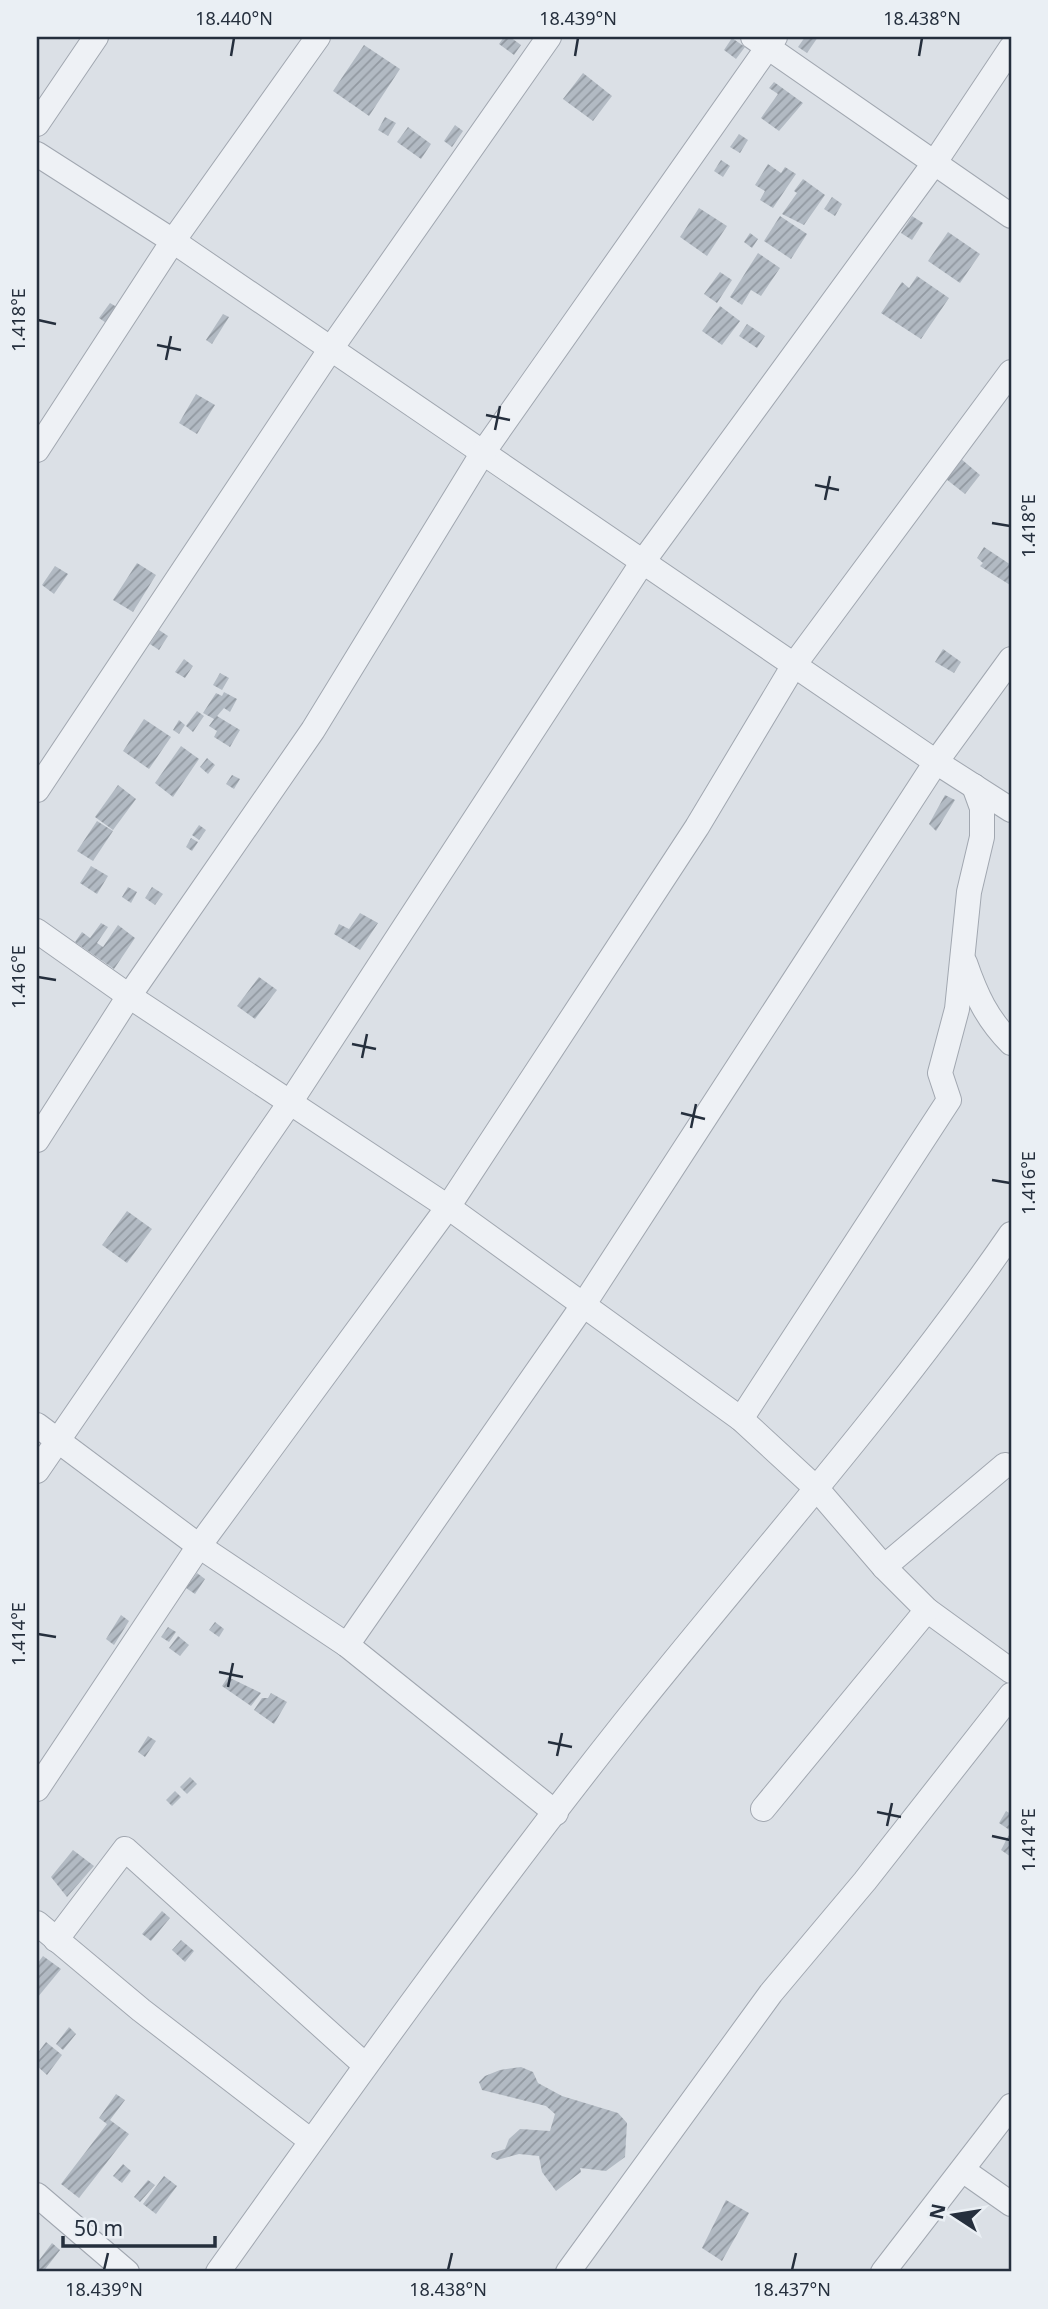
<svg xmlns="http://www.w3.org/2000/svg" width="1048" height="2309" font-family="'Noto Sans',sans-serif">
<defs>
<pattern id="building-hatch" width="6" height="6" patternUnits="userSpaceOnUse" patternTransform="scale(1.75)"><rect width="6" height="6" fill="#b2bac3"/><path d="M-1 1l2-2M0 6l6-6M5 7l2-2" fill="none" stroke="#9198a0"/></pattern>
</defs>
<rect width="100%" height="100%" fill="#dbe0e6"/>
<g fill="url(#building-hatch)">
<polygon points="504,37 510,37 521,45 514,55 499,44"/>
<polygon points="805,37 818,37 807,53 798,47"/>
<polygon points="732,38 745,47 736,59 724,50"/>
<polygon points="364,45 400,69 369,116 333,91"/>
<polygon points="583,73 612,96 593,121 563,99"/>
<polygon points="774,82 803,103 779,131 761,118 778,94 769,88"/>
<polygon points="385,117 396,123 388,136 378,130"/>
<polygon points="455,125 463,131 452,147 444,141"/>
<polygon points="408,127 431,144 421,159 397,142"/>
<polygon points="739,134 748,140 740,153 730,147"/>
<polygon points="721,160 730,166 723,177 714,171"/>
<polygon points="768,164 781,173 785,167 796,174 773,208 760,200 765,191 755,185"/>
<polygon points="803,179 825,195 804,225 782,214 797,193 794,191"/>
<polygon points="832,197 842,204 835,216 824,209"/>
<polygon points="699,208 727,226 707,256 680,237"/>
<polygon points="780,216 807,234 791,259 764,241"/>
<polygon points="912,216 923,223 912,240 901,233"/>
<polygon points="948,232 980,254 960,283 928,261"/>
<polygon points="750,233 758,239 752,248 744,242"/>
<polygon points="758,253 780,268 761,296 751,290 742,305 730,297"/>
<polygon points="720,272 732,280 717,303 704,294"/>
<polygon points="917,276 949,298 921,339 881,313 902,282 909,288"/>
<polygon points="110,303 120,309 109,325 99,318"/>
<polygon points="720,306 740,321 722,345 702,331"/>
<polygon points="223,314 229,317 212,344 206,340"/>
<polygon points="747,324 765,336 757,348 739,336"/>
<polygon points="196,394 215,405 197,434 179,423"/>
<polygon points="960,458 980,475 965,494 946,479"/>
<polygon points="984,547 1011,565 1010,585 980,566 983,563 977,558"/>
<polygon points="137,563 156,575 133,612 113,600"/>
<polygon points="55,566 68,574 54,594 42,585"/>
<polygon points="159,630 168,636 159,650 150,644"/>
<polygon points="943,649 961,662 954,673 935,662"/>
<polygon points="184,659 193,666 185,678 175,672"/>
<polygon points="220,673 229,678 222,690 213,685"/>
<polygon points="224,692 237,699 230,712 224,708 217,716 240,730 230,747 214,737 217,731 209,726 214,719 203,713 216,693 222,696"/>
<polygon points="197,711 204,716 193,732 186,726"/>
<polygon points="144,719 171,737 149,769 123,751"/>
<polygon points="179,720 185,725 179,734 173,730"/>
<polygon points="181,746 199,759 173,797 155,783"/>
<polygon points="207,758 215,765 208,774 200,767"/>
<polygon points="232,775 240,779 234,789 226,784"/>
<polygon points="118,785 136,799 113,830 95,817"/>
<polygon points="945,795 955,800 936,831 929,824"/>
<polygon points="97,821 113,831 93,861 77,851"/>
<polygon points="199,825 206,830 199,840 192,835"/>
<polygon points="191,838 198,842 192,851 186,847"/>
<polygon points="91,866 108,876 97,894 80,883"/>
<polygon points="128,887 137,892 131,903 122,897"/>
<polygon points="152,887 163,894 155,905 145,898"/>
<polygon points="360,913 378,923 360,950 334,934 339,924 349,929"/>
<polygon points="101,923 108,927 97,943 103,947 118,925 135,938 114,969 75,942 82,932 90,938"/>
<polygon points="259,977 277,990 255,1019 237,1006"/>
<polygon points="127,1211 152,1229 127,1263 102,1245"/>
<polygon points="197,1573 205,1579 195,1594 186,1588"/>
<polygon points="121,1615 129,1621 114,1645 106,1639"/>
<polygon points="215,1622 224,1629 219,1637 209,1630"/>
<polygon points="168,1627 176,1632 169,1642 161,1637"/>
<polygon points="178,1636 189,1645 180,1656 169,1648"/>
<polygon points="228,1677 261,1693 251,1706 222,1686"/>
<polygon points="271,1693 287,1702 274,1724 254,1710 262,1698 268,1698"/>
<polygon points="148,1736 156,1741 145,1757 138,1752"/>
<polygon points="190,1777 197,1784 187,1794 180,1787"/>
<polygon points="175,1791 181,1797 172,1806 166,1800"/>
<polygon points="1006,1811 1011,1814 1011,1857 1001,1850 1011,1831 999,1823"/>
<polygon points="73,1850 94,1866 67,1897 51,1877"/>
<polygon points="162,1911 170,1918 151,1941 142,1934"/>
<polygon points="181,1940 194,1951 185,1962 172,1950"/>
<polygon points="43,1956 61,1969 37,1998 37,1964"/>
<polygon points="69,2027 76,2034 63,2050 56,2044"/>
<polygon points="46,2042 62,2055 47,2075 37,2066 37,2054"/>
<polygon points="521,2067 533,2072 538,2083 562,2096 618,2113 627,2123 625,2157 606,2171 580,2168 581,2172 556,2191 542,2172 539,2156 519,2154 497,2160 491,2157 492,2153 505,2149 509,2139 520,2129 550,2131 555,2114 546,2106 482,2090 479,2082 485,2076 500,2070"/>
<polygon points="116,2094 125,2100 110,2120 129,2134 79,2198 61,2184 107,2124 99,2118"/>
<polygon points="123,2164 131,2171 122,2183 113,2176"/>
<polygon points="164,2176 177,2186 156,2214 143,2204"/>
<polygon points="148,2180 155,2185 140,2202 134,2197"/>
<polygon points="726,2200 749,2213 722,2261 702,2248"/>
<polygon points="52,2243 60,2250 43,2272 37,2272 37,2263"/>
</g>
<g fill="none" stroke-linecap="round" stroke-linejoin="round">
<defs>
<g id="minor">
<polyline points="753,37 1011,216"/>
<polyline points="37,124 96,37"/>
<polyline points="37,154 173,241 936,762 1011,810"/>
<polyline points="37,450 173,241 318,37"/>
<polyline points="37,790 330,350 549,37"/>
<polyline points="37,931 129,996 448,1207 741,1419 817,1489 884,1567 927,1610 1011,1671"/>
<path d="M 965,963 C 976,995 987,1019 1011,1043"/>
<polyline points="37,1140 129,996 313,730 482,454 775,37"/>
<polyline points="741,1419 949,1100 940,1073 957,1009 969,892 982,837 982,808 974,786"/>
<polyline points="37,1425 199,1546 347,1645 556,1813"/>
<polyline points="37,1471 291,1101 642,563 935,162 1011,48"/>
<polyline points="884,1567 1005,1465"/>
<polyline points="347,1645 584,1304 936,762 1011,659"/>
<polyline points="37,1789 199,1546 448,1207 697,827 794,665 1011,372"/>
<polyline points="763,1809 927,1610"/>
<polyline points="37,1923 141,2010 311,2141"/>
<polyline points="56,1940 125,1849 365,2065"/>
<polyline points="964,2171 1011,2204"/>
<polyline points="37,2195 127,2272"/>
<path d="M 218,2272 C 350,2087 483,1901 624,1723 C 754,1560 893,1405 1011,1234"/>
<polyline points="568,2272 771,1993 865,1881 1011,1695"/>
<polyline points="883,2272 1011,2106"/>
</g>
</defs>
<use href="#minor" stroke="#a1a7b0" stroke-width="26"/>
<use href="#minor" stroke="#eef1f5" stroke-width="24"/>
</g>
<path fill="none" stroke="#252f3d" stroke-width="2.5" d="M 231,56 L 234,38M 575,56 L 578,38M 919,56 L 922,38M 38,320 L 56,324M 157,345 L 181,350M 166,360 L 171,336M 486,415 L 510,420M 495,430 L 500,406M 815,485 L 839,490M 825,500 L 830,476M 992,523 L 1010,526M 38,977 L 56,980M 352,1044 L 376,1049M 362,1058 L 367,1034M 681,1113 L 705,1119M 691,1128 L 696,1104M 992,1180 L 1010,1183M 38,1634 L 56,1637M 219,1672 L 243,1677M 228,1687 L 233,1663M 548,1742 L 572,1747M 557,1756 L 562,1733M 877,1812 L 901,1817M 887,1826 L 892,1803M 992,1836 L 1010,1840M 104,2270 L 108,2253M 448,2270 L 452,2253M 792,2270 L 796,2253"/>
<rect width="1048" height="2309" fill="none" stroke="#eaeff4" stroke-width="77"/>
<g transform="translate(954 2215) rotate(282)" stroke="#eaeff4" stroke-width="5" paint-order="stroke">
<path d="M0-5L12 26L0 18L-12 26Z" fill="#252f3d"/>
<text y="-10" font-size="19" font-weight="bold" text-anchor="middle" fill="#252f3d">N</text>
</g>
<path d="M63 2236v10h152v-10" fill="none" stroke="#252f3d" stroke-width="3.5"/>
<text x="74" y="2236" font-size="21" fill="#252f3d" stroke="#eaeff4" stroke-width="5" paint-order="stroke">50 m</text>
<rect x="38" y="38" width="972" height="2232" fill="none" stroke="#252f3d" stroke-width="2.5"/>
<g font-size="18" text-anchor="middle" fill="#252f3d">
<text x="234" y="25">18.440°N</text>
<text x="578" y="25">18.439°N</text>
<text x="922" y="25">18.438°N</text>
<text transform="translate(19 320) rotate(-90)" y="6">1.418°E</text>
<text transform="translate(1029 526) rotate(-90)" y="6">1.418°E</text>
<text transform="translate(19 977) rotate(-90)" y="6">1.416°E</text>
<text transform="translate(1029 1183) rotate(-90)" y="6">1.416°E</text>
<text transform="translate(19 1634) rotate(-90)" y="6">1.414°E</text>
<text transform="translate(1029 1840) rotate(-90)" y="6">1.414°E</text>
<text x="104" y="2296">18.439°N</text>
<text x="448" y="2296">18.438°N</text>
<text x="792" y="2296">18.437°N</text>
</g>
</svg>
